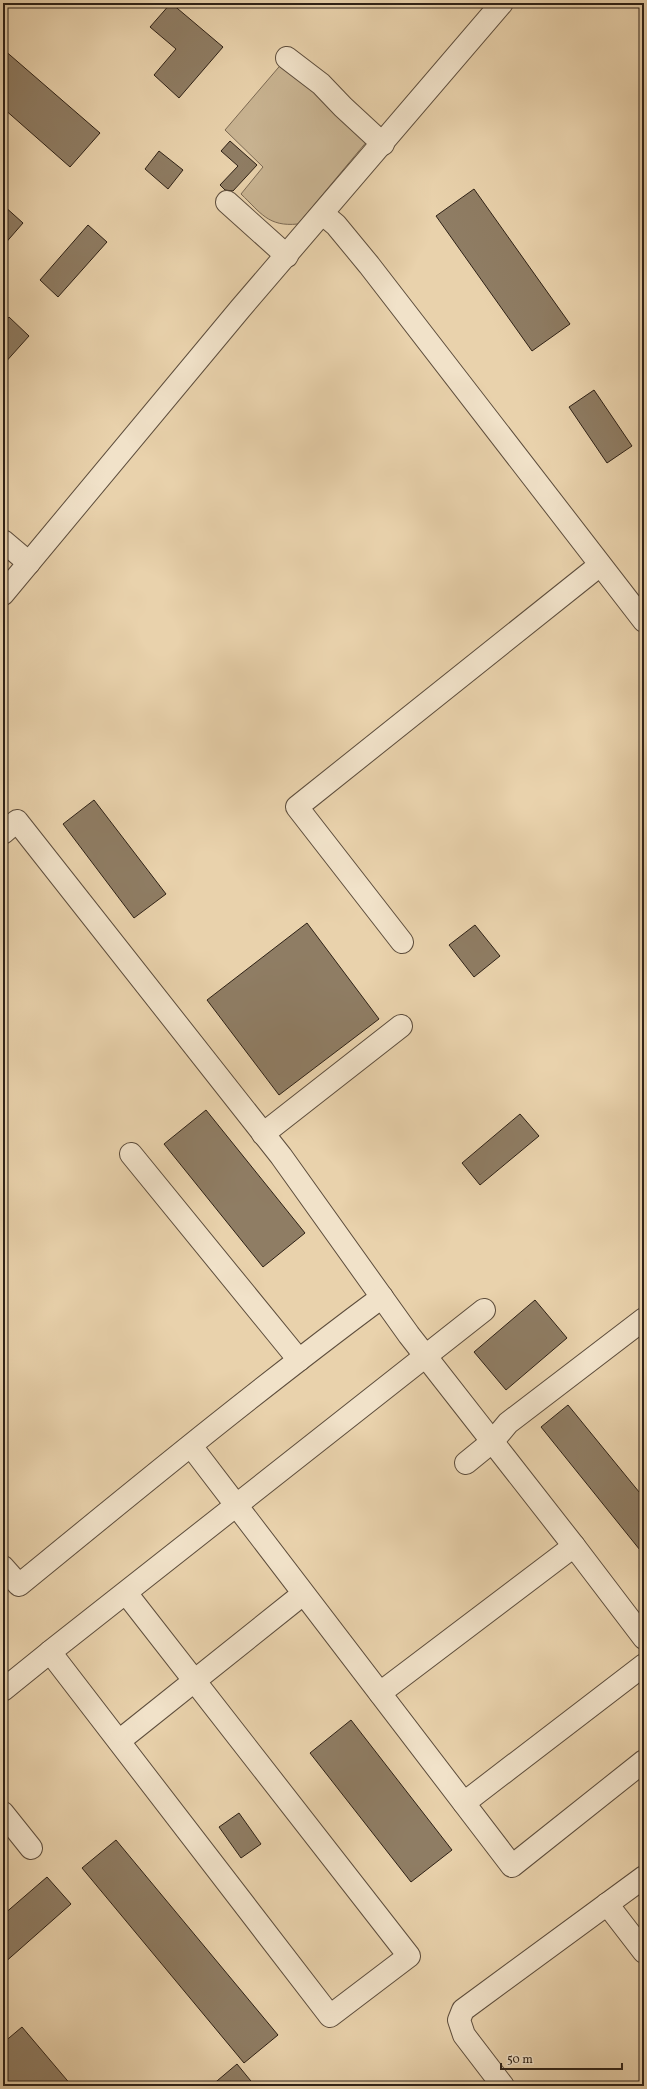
<svg xmlns="http://www.w3.org/2000/svg" width="647" height="2089" font-family="Vollkorn,serif">
<rect width="100%" height="100%" fill="#e9d2ac"/>
<filter id="stains"><feTurbulence type="fractalNoise" baseFrequency=".005" numOctaves="4"/><feColorMatrix values="0 0 0 0 .2 0 0 0 0 .09 0 0 0 0 .02 0 0 0 .5 -.17"/></filter>
<radialGradient id="worn" r=".72"><stop offset=".6" stop-color="#630" stop-opacity="0"/><stop offset="1" stop-color="#630" stop-opacity=".3"/></radialGradient>
<path fill="#c9b492" stroke="#7c6a54" d="M 284,61 L 368,140 L 298,224 C 268,227 261,213 241,194 L 263,167 L 225,130 Z"/>
<g fill="#8f7d64" stroke="#2e2116">
<polygon points="171,3 223,47 179,98 154,75 176,49 150,27"/>
<polygon points="3,49 100,133 70,167 3,108"/>
<polygon points="230,141 257,165 233,191 225,190 220,185 238,166 221,151"/>
<polygon points="159,151 183,170 168,189 145,169"/>
<polygon points="474,189 570,324 532,351 436,216"/>
<polygon points="3,205 23,223 3,246"/>
<polygon points="88,225 107,242 58,297 40,280"/>
<polygon points="9,317 29,336 3,365 3,324"/>
<polygon points="594,390 632,446 607,463 569,407"/>
<polygon points="94,800 166,894 134,918 63,824"/>
<polygon points="307,923 379,1019 279,1095 207,1000"/>
<polygon points="475,925 500,956 474,977 449,945"/>
<polygon points="206,1110 305,1233 263,1267 164,1144"/>
<polygon points="520,1114 539,1136 480,1185 462,1163"/>
<polygon points="535,1300 567,1338 506,1390 474,1352"/>
<polygon points="568,1405 644,1498 644,1555 541,1427"/>
<polygon points="351,1720 452,1850 411,1882 310,1753"/>
<polygon points="239,1813 261,1844 241,1858 219,1827"/>
<polygon points="116,1840 278,2035 244,2063 82,1868"/>
<polygon points="47,1877 71,1904 3,1964 3,1915"/>
<polygon points="22,2027 72,2086 7,2086 3,2081 3,2043"/>
<polygon points="237,2064 255,2086 211,2086"/>
</g>
<g fill="none" stroke-linecap="round" stroke-linejoin="round">
<defs>
<g id="minor">
<polyline points="287,58 321,84 343,107 383,144"/>
<polyline points="227,202 287,256"/>
<polyline points="323,214 336,225 369,265 644,621"/>
<polyline points="3,541 29,563"/>
<polyline points="3,594 240,309 502,3"/>
<polyline points="3,833 17,821 281,1156 409,1335 574,1546"/>
<polyline points="402,942 297,807 600,565"/>
<polyline points="263,1134 401,1026"/>
<polyline points="131,1154 299,1360"/>
<polyline points="191,1446 512,1866 644,1761"/>
<polyline points="466,1463 493,1441 508,1423 644,1319"/>
<path d="M 3,1567 L 19,1585 C 139,1487 258,1389 382,1297"/>
<polyline points="126,1593 409,1956 330,2016 50,1652 484,1310"/>
<polyline points="3,1690 50,1652"/>
<polyline points="380,1693 574,1546 644,1638"/>
<polyline points="119,1741 303,1594"/>
<polyline points="464,1803 644,1665"/>
<polyline points="3,1813 31,1848"/>
<polyline points="607,1904 644,1952"/>
<polyline points="503,2086 464,2035 459,2020 463,2010 644,1877"/>
</g>
</defs>
<use href="#minor" stroke="#5d4d3c" stroke-width="24"/>
<use href="#minor" stroke="#f1e2c9" stroke-width="22"/>
</g>
<rect width="647" height="2089" fill="none" stroke="#e9d2ac" stroke-width="16"/>
<rect x="4" y="4" width="639" height="2081" fill="none" stroke="#2e2116" stroke-width="2"/>
<rect x="8" y="8" width="631" height="2073" fill="none" stroke="#2e2116"/>
<path d="M501 2063v6h121v-6" fill="none" stroke="#2e2116" stroke-width="2"/>
<text x="507" y="2063" font-size="12" fill="#2e2116" stroke="#f1e2c9" stroke-width="3" paint-order="stroke">50 m</text>
<rect width="100%" height="100%" filter="url(#stains)"/>
<rect width="100%" height="100%" fill="url(#worn)"/>
</svg>
